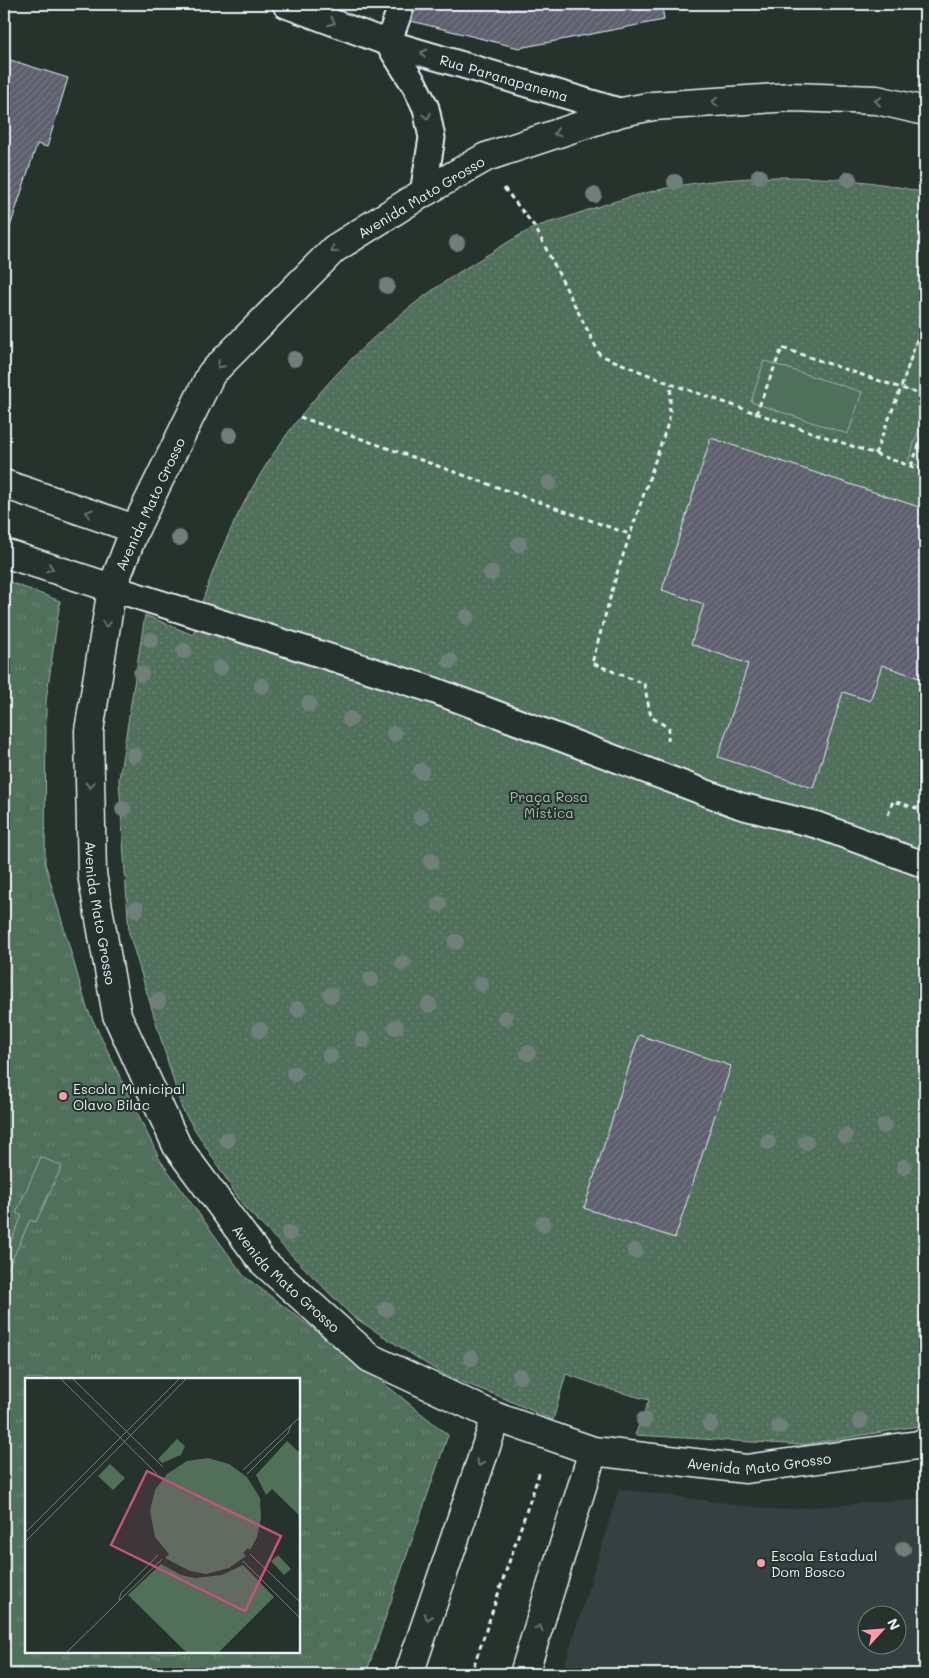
<svg xmlns="http://www.w3.org/2000/svg" width="929" height="1678" font-family="Mali,sans-serif">
<defs>
<pattern id="grass-tufts" width="24" height="20" patternUnits="userSpaceOnUse" patternTransform="scale(1.25)"><rect width="24" height="20" fill="#50705a"/><path d="M3 7l-1-3M5 7V3M7 7l1-3M15 17l-1-3M17 17v-4M19 17l1-3" fill="none" stroke="#698572"/></pattern>
<pattern id="park-dots" width="8" height="8" patternUnits="userSpaceOnUse" patternTransform="scale(1.25)"><rect width="8" height="8" fill="#50705a"/><path d="M2 2h.1M6 6h.1" fill="none" stroke="#698572" stroke-width="1.8" stroke-linecap="round"/></pattern>
<pattern id="building-hatch" width="6" height="6" patternUnits="userSpaceOnUse" patternTransform="scale(1.25)"><rect width="6" height="6" fill="#5d5f6d"/><path d="M-1 1l2-2M0 6l6-6M5 7l2-2" fill="none" stroke="#747683"/></pattern>
</defs>
<rect width="100%" height="100%" fill="#26332d"/>
<filter id="ink" filterUnits="userSpaceOnUse"><feTurbulence type="fractalNoise" baseFrequency=".02" numOctaves="2"/><feDisplacementMap in="SourceGraphic" scale="10" xChannelSelector="R" yChannelSelector="G"/><feConvolveMatrix kernelMatrix="1 2 1 2 8 2 1 2 1" color-interpolation-filters="sRGB"/></filter>
<g filter="url(#ink)">
<path fill="#364040" fill-rule="evenodd" d="M 619,1489 L 777,1510 L 925,1498 L 925,1674 L 562,1674 ZM 866,1616 L 896,1616 L 896,1646 L 866,1646 Z"/>
<path fill="url(#grass-tufts)" stroke="#9cb0a9" fill-rule="evenodd" d="M 4,580 L 60,601 L 46,701 L 45,863 L 87,1008 L 160,1160 L 244,1276 L 365,1368 L 448,1435 L 366,1674 L 4,1674 ZM 26,1379 L 299,1379 L 299,1652 L 26,1652 Z"/>
<path fill="url(#park-dots)" stroke="#9cb0a9" d="M 775,177 C 825,177 876,180 925,193 L 925,1423 L 918,1426 L 803,1445 L 635,1435 L 649,1400 L 612,1390 L 566,1374 L 553,1420 L 501,1397 L 444,1375 L 352,1316 L 244,1207 L 182,1109 L 129,933 L 119,779 L 145,615 L 193,635 C 198,618 202,601 208,585 C 258,443 359,329 489,254 C 504,245 518,235 534,228 C 544,223 557,221 568,217 C 612,201 657,188 703,182 C 727,179 751,178 775,177 Z"/>
<g fill="#50705a" stroke="#9cb0a9">
<polygon points="925,315 925,396 901,388"/>
<polygon points="764,361 862,392 848,434 751,402"/>
<polygon points="922,420 925,421 925,468 908,462"/>
<polygon points="41,1157 62,1166 36,1222 30,1220 4,1278 4,1257 22,1216 16,1213"/>
</g>
<g fill="url(#building-hatch)" stroke="#e8f1f8">
<polygon points="416,4 662,4 664,20 519,48 411,21"/>
<polygon points="4,58 68,78 47,147 37,144 10,227 4,226"/>
<polygon points="711,438 925,509 925,680 882,665 870,701 843,692 813,788 718,757 748,664 691,644 704,604 662,590"/>
<polygon points="639,1035 731,1066 675,1238 584,1208"/>
</g>
<g fill="none" stroke-linecap="round" stroke-linejoin="round">
<defs>
<g id="service">
<path id="s1" d="M 286,4 L 286,5 L 388,43 L 622,112"/>
<polyline points="388,43 414,84 426,108 432,138 423,193"/>
<polyline points="388,43 402,4"/>
<polyline points="112,588 433,690 741,806 817,825 925,865"/>
</g>
<g id="tertiary">
<polyline points="4,484 135,529"/>
<polyline points="4,553 112,588"/>
</g>
<g id="secondary">
<path id="s2" d="M 925,111 L 877,100 L 792,97 L 653,106 L 622,112 L 486,157 L 423,193 L 334,249 L 211,374 L 135,529 L 112,588 L 89,731 L 92,874 L 117,1015 L 177,1146 L 262,1261 L 370,1358 L 496,1417 L 593,1451 L 746,1469 L 918,1445 L 925,1442"/>
<polyline points="409,1674 496,1417"/>
<polyline points="524,1674 593,1451"/>
</g>
</defs>
<use href="#service" stroke="#e8f1f8" stroke-width="29"/>
<use href="#tertiary" stroke="#e8f1f8" stroke-width="31"/>
<use href="#secondary" stroke="#e8f1f8" stroke-width="31"/>
<g stroke="#e8f1f8" stroke-width="3" stroke-dasharray="5 4" stroke-linecap="butt">
<polyline points="504,188 535,227 600,355 671,384 925,471"/>
<polyline points="756,414 782,348 925,396"/>
<polyline points="300,417 629,534"/>
<polyline points="875,454 901,388 925,315"/>
<polyline points="911,466 925,430"/>
<polyline points="668,741 669,728 651,717 644,684 592,663 617,573 669,420 671,384"/>
<polyline points="888,815 893,801 923,810 925,803"/>
<polyline points="471,1674 540,1471"/>
</g>
<use href="#service" stroke="#26332d" stroke-width="25"/>
<use href="#tertiary" stroke="#26332d" stroke-width="28"/>
<use href="#secondary" stroke="#26332d" stroke-width="28"/>
</g>
<g fill="#6f7f7a">
<circle cx="759" cy="176" r="8"/>
<circle cx="849" cy="179" r="8"/>
<circle cx="675" cy="182" r="8"/>
<circle cx="594" cy="195" r="8"/>
<circle cx="457" cy="243" r="8"/>
<circle cx="387" cy="286" r="8"/>
<circle cx="294" cy="359" r="8"/>
<circle cx="230" cy="435" r="8"/>
<circle cx="549" cy="483" r="8"/>
<circle cx="179" cy="538" r="8"/>
<circle cx="519" cy="544" r="8"/>
<circle cx="491" cy="573" r="8"/>
<circle cx="467" cy="617" r="8"/>
<circle cx="151" cy="640" r="8"/>
<circle cx="184" cy="651" r="8"/>
<circle cx="450" cy="661" r="8"/>
<circle cx="220" cy="668" r="8"/>
<circle cx="141" cy="674" r="8"/>
<circle cx="262" cy="686" r="8"/>
<circle cx="309" cy="704" r="8"/>
<circle cx="350" cy="719" r="8"/>
<circle cx="394" cy="734" r="8"/>
<circle cx="134" cy="755" r="8"/>
<circle cx="421" cy="771" r="8"/>
<circle cx="123" cy="809" r="8"/>
<circle cx="421" cy="817" r="8"/>
<circle cx="431" cy="861" r="8"/>
<circle cx="439" cy="904" r="8"/>
<circle cx="136" cy="909" r="8"/>
<circle cx="456" cy="942" r="8"/>
<circle cx="403" cy="963" r="8"/>
<circle cx="371" cy="979" r="8"/>
<circle cx="481" cy="984" r="8"/>
<circle cx="331" cy="995" r="8"/>
<circle cx="158" cy="1001" r="8"/>
<circle cx="429" cy="1005" r="8"/>
<circle cx="298" cy="1009" r="8"/>
<circle cx="505" cy="1018" r="8"/>
<circle cx="396" cy="1027" r="8"/>
<circle cx="260" cy="1030" r="8"/>
<circle cx="363" cy="1040" r="8"/>
<circle cx="528" cy="1053" r="8"/>
<circle cx="330" cy="1056" r="8"/>
<circle cx="294" cy="1074" r="8"/>
<circle cx="884" cy="1126" r="8"/>
<circle cx="845" cy="1136" r="8"/>
<circle cx="227" cy="1140" r="8"/>
<circle cx="768" cy="1142" r="8"/>
<circle cx="806" cy="1142" r="8"/>
<circle cx="904" cy="1167" r="8"/>
<circle cx="543" cy="1224" r="8"/>
<circle cx="289" cy="1233" r="8"/>
<circle cx="635" cy="1251" r="8"/>
<circle cx="386" cy="1309" r="8"/>
<circle cx="471" cy="1358" r="8"/>
<circle cx="520" cy="1376" r="8"/>
<circle cx="644" cy="1420" r="8"/>
<circle cx="860" cy="1421" r="8"/>
<circle cx="710" cy="1424" r="8"/>
<circle cx="779" cy="1427" r="8"/>
<circle cx="903" cy="1549" r="8"/>
</g>
<defs><path id="oneway-chevron" d="M-2-3.5L2.5 0L-2 3.5" fill="none" stroke-width="1.6" stroke-linecap="round" stroke-linejoin="round" transform="scale(1.25)"/></defs>
<g stroke="#6a7674">
<use href="#oneway-chevron" transform="translate(332 22) rotate(20)"/>
<use href="#oneway-chevron" transform="translate(424 53) rotate(-164)"/>
<use href="#oneway-chevron" transform="translate(878 101) rotate(-172)"/>
<use href="#oneway-chevron" transform="translate(715 102) rotate(176)"/>
<use href="#oneway-chevron" transform="translate(427 116) rotate(77)"/>
<use href="#oneway-chevron" transform="translate(557 133) rotate(162)"/>
<use href="#oneway-chevron" transform="translate(334 250) rotate(141)"/>
<use href="#oneway-chevron" transform="translate(220 365) rotate(135)"/>
<use href="#oneway-chevron" transform="translate(89 513) rotate(-161)"/>
<use href="#oneway-chevron" transform="translate(50 568) rotate(18)"/>
<use href="#oneway-chevron" transform="translate(106 624) rotate(99)"/>
<use href="#oneway-chevron" transform="translate(90 785) rotate(89)"/>
<use href="#oneway-chevron" transform="translate(480 1463) rotate(109)"/>
<use href="#oneway-chevron" transform="translate(428 1617) rotate(109)"/>
<use href="#oneway-chevron" transform="translate(539 1628) rotate(-73)"/>
</g>
</g>
<g fill="#ff9aa2" stroke="#26332d" stroke-width="2">
<circle cx="63" cy="1096" r="5"/>
<circle cx="761" cy="1563" r="5"/>
</g>
<g text-anchor="middle" dominant-baseline="central" stroke-width="4" stroke-linejoin="round" paint-order="stroke">
<g font-size="14" fill="#e8f1f8" stroke="#26332d">
<text stroke="none"><textPath href="#s1" startOffset="231">Rua Paranapanema</textPath></text>
<text transform="translate(421 197) rotate(-31)">Avenida Mato Grosso</text>
<text transform="translate(150 504) rotate(-65)">Avenida Mato Grosso</text>
<text stroke="none"><textPath href="#s2" startOffset="1365">Avenida Mato Grosso</textPath></text>
<text stroke="none"><textPath href="#s2" startOffset="1785">Avenida Mato Grosso</textPath></text>
<text stroke="none"><textPath href="#s2" startOffset="2310">Avenida Mato Grosso</textPath></text>
</g>
<g font-size="14" fill="#abbdb9" stroke="#26332d">
<text x="549" y="796">Praça Rosa<tspan x="549" dy="16">Mística</tspan></text>
</g>
<g font-size="14" fill="#e8f1f8" stroke="#26332d" text-anchor="start">
<text x="73" y="1088">Escola Municipal<tspan x="73" dy="16">Olavo Bilac</tspan></text>
<text x="771" y="1555">Escola Estadual<tspan x="771" dy="16">Dom Bosco</tspan></text>
</g>
</g>
<g transform="translate(25 1378)">
<rect width="275" height="275" fill="#26332d"/>
<path d="M 152,61 L 160,68 L 156,77 L 137,85 L 133,81 ZM 262,63 L 275,75 L 275,138 L 247,111 L 241,117 L 231,97 ZM 85,86 L 100,100 L 88,112 L 73,98 ZM 136,186 L 156,197 L 170,200 L 197,197 L 218,187 L 249,219 L 194,274 L 161,274 L 103,217 Z" fill="#50705a"/>
<path d="M 183,80 L 204,86 L 222,99 L 235,120 L 236,140 L 232,159 L 225,172 L 223,170 L 218,175 L 221,178 L 204,190 L 181,196 L 165,193 L 140,180 L 144,176 L 130,159 L 125,133 L 130,112 L 142,96 L 162,83 Z" fill="#50705a"/>
<path d="M 253,177 L 266,191 L 259,197 L 246,183 ZM 141,197 L 145,198 L 189,224 L 172,217 L 168,230 L 162,234 L 152,233 L 133,220 L 127,213 L 131,200 ZM 143,200 L 168,215 L 169,223 L 164,230 L 153,231 L 131,215 L 131,204 ZM 143,203 L 166,216 L 158,229 L 136,216 Z" fill="#50705a" fill-rule="evenodd"/>
<path fill="none" stroke="#747f7e" stroke-width="1" d="M 36,1 L 132,96M 48,1 L 138,89M 101,54 L 154,1M 105,58 L 161,1M 218,92 L 275,39M 222,96 L 263,55 L 266,47M 0,155 L 101,54M 0,164 L 105,58M 225,176 L 275,224M 218,183 L 275,240M 94,222 L 96,215 L 133,177M 42,274 L 137,181"/>
<path fill="#cc4e82" fill-opacity="0.15" stroke="#cc4e82" stroke-width="2.5" d="M 122,93 L 256,158 L 220,233 L 86,167 Z"/>
<rect width="275" height="275" fill="none" stroke="#e8f1f8" stroke-width="2.5"/>
</g>
<rect width="929" height="1678" fill="none" stroke="#26332d" stroke-width="20"/>
<rect x="10" y="10" width="909" height="1658" fill="none" stroke="#e8f1f8" stroke-width="2" filter="url(#ink)"/>
<g transform="translate(882 1630) rotate(64)"><circle r="24" fill="#26332d" stroke="#747f7e"/>
<path d="M0-4L9 19L0 12L-9 19Z" fill="#ff9aa2"/>
<text y="-8" font-size="14" font-weight="bold" text-anchor="middle" fill="#e8f1f8">N</text>
</g>
</svg>
